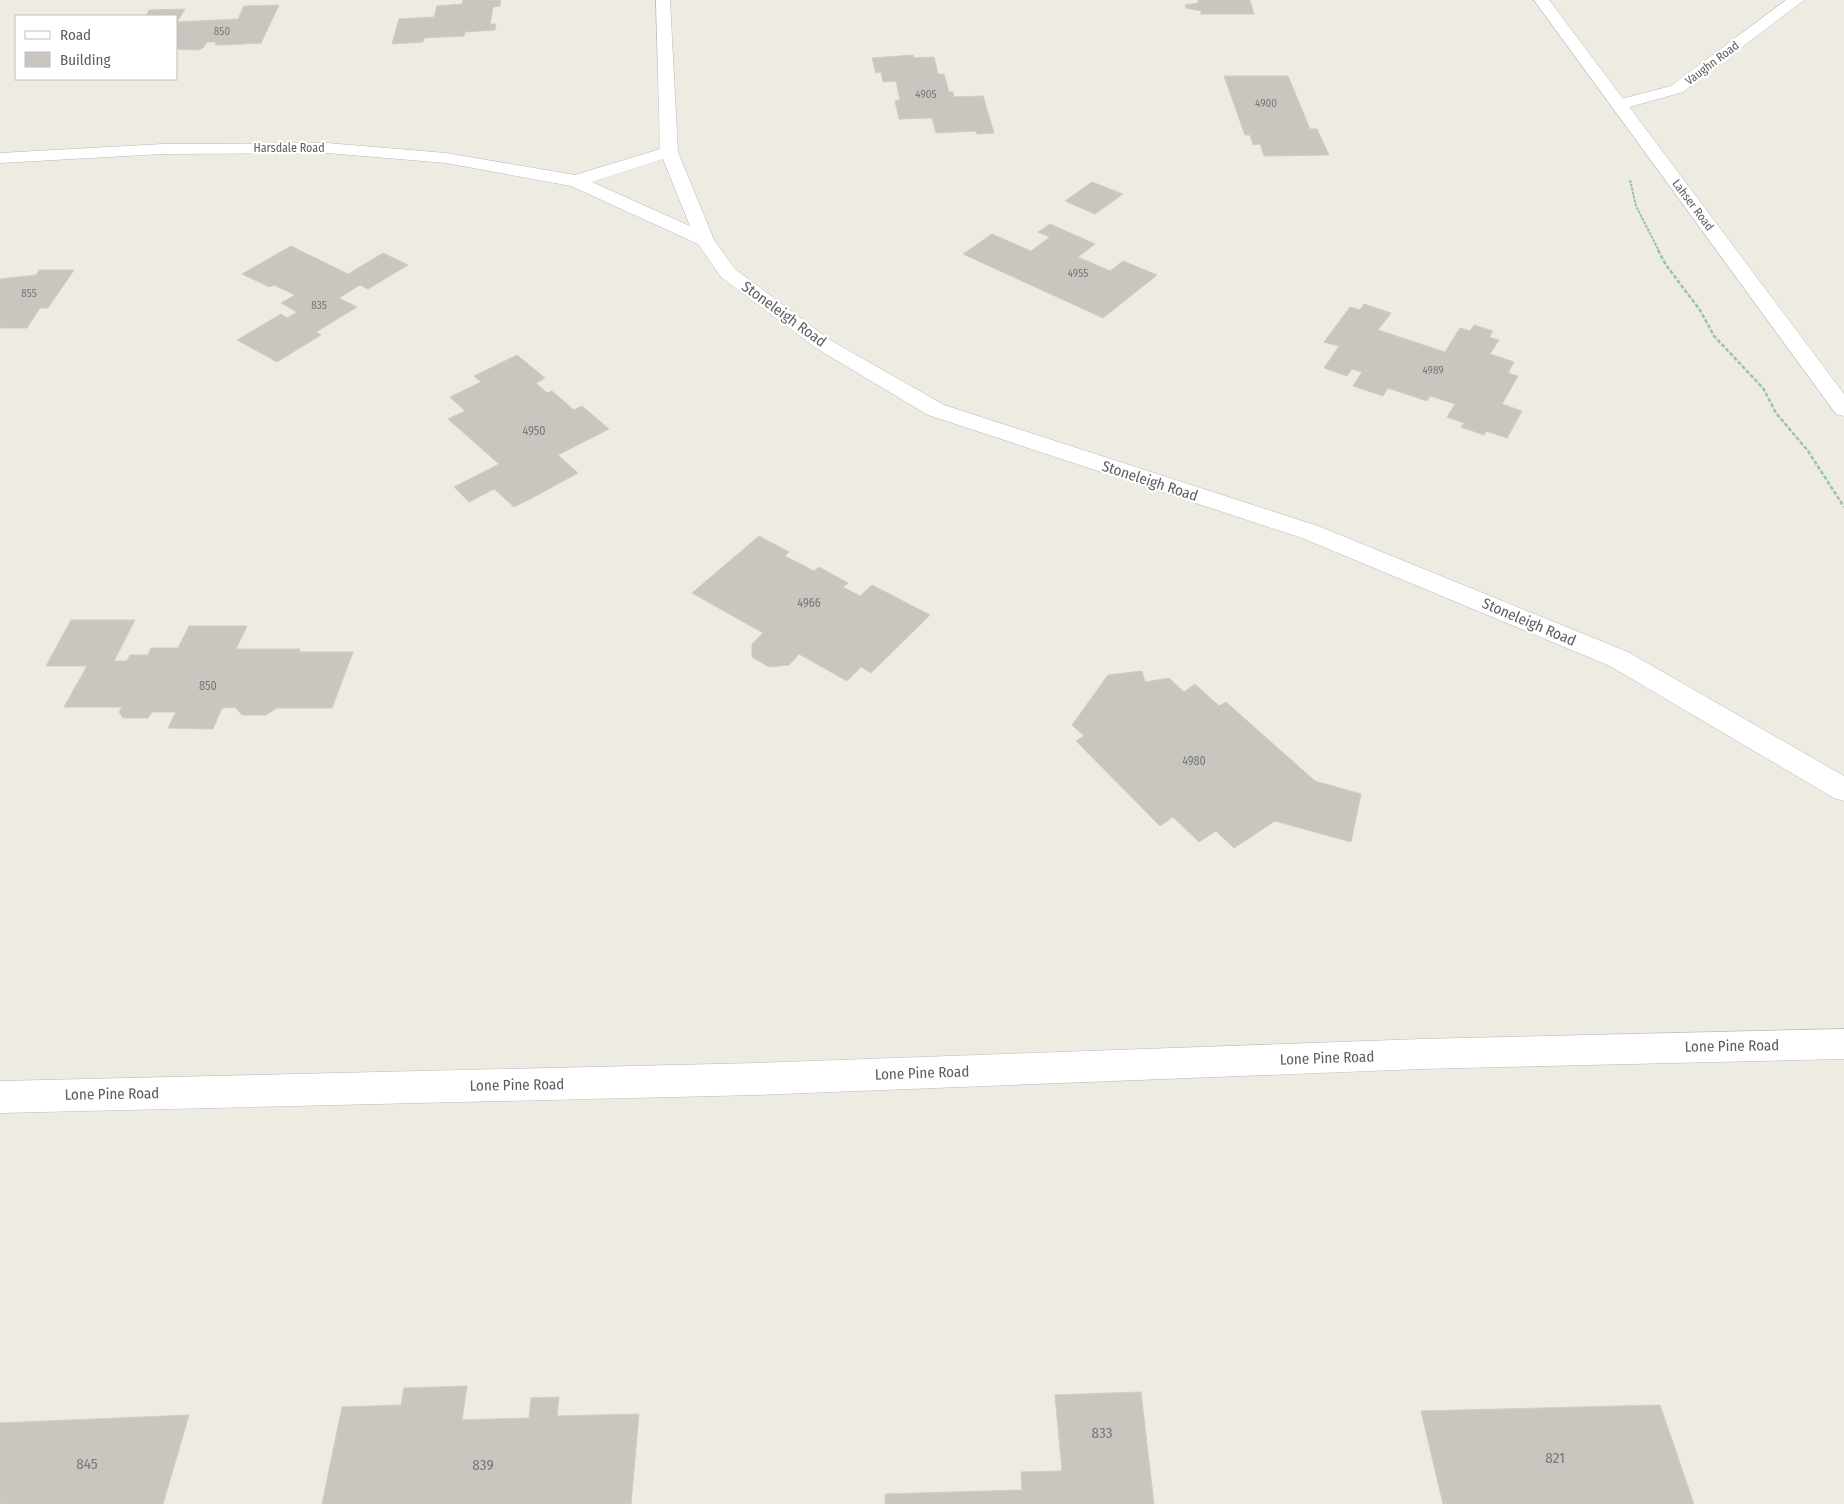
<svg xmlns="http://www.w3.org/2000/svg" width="1844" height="1504" font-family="'Fira Sans Condensed',sans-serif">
<rect width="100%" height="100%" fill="#eeebe2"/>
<g fill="#c8c6bf" stroke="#d2cdc1">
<polygon points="463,0 501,0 500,6 493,7 490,24 496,24 495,30 465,32 464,36 424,38 423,42 392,44 399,19 434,17 437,6 462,4"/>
<polygon points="1198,0 1250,0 1254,14 1201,14 1201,11 1186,8 1185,5 1198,3"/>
<polygon points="279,5 261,43 225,45 215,45 216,42 207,42 204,47 199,50 176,49 176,16 146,16 149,10 185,9 177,22 238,19 244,6"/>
<polygon points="913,55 914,58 934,57 938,74 944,74 949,92 953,92 954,97 983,96 994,133 977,134 976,131 936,133 932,118 899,119 895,101 900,100 896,81 883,82 881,72 876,73 872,58"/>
<polygon points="1224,76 1288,76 1310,129 1317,129 1329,155 1264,156 1260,144 1253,145 1250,135 1245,135"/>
<polygon points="1092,182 1123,194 1095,214 1065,201"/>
<polygon points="1050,224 1095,244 1078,257 1110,271 1123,261 1157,275 1103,318 963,254 992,234 1031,251 1050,237 1038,232"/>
<polygon points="291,246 348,274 383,253 408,265 368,289 360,285 339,298 357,307 316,332 321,335 277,362 237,340 281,314 287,318 297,312 281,303 295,295 274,285 269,287 242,274"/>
<polygon points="39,270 74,270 48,308 40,308 27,328 0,328 0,279 36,275"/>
<polygon points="1364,304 1391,313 1378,330 1445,352 1460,328 1470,331 1474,325 1493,331 1489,337 1499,340 1490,354 1514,362 1508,373 1518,376 1502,404 1522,411 1507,438 1486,431 1484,435 1461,427 1464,423 1447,417 1455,404 1430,396 1427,401 1388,388 1383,396 1353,386 1362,372 1352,369 1347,376 1324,368 1339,346 1324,342 1350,307 1360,310"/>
<polygon points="517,355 545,378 536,383 547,393 552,391 574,410 582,406 609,429 558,455 578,473 534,497 514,507 494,489 469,502 454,487 499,464 448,419 465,411 450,397 481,382 474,376"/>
<polygon points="759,536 789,552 785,556 814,571 819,567 848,583 843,587 860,596 872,585 930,615 871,673 861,667 847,681 799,654 789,665 769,667 752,657 752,644 763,633 692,593"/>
<polygon points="71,620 135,620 114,661 127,661 130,655 148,655 151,648 178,648 189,626 247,626 236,649 300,649 299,652 353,652 332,708 277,708 266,715 242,715 235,707 222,708 213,729 168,728 176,712 152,712 148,718 123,718 119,712 122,707 64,707 87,666 46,666"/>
<polygon points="1142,671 1145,682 1169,678 1184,692 1195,684 1219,706 1226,702 1315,781 1361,794 1351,842 1275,821 1234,848 1216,831 1199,842 1173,817 1160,826 1076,741 1084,736 1072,725 1108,675"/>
<polygon points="467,1386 462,1420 529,1418 531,1398 559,1397 557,1416 639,1414 631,1504 322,1504 342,1407 401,1405 404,1388"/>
<polygon points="1141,1392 1154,1504 885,1504 885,1494 1022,1490 1021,1472 1062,1471 1055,1395"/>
<polygon points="1660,1405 1694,1504 1443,1504 1421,1411"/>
<polygon points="189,1415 163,1504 0,1504 0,1423"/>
</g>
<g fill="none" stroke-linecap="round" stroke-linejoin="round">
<defs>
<g id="street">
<path d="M 656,0 L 670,0 L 678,152 L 714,240 L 735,269 L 830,340 L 944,405 L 1318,526 L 1628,652 L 1844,776 L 1844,801 L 1834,798 L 1610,666 L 1302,538 L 928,415 L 816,348 L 721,277 L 698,244 L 571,186 L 446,163 L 327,153 L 163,154 L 0,163 L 0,153 L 163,144 L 327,143 L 446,153 L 575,175 L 660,149 ZM 663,159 L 690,226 L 592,182 Z"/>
<polygon points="1786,0 1804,0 1683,92 1619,110 1613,109 1611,105 1613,101 1671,86"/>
</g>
<g id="secondary">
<polygon points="1534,0 1549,0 1844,394 1844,416 1836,414"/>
<polygon points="1844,1029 1844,1059 1421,1069 756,1095 0,1113 0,1081 756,1063 1421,1039"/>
</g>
</defs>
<use href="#street" stroke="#b5b8bd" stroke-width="1"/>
<use href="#secondary" stroke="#b6b9bf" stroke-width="1"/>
<polyline stroke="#97c6a5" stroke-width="2" stroke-dasharray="3 1" stroke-linecap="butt" points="1630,180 1636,206 1659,251"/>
<polyline stroke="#97c6a5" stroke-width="2.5" stroke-dasharray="4 2" stroke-linecap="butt" points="1658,250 1666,265 1700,310 1714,336 1763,388 1776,413 1808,451 1844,507"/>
<use href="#street" fill="#fff" fill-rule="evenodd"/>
<use href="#secondary" fill="#fff" fill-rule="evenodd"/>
</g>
<g text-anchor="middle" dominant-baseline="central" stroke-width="4.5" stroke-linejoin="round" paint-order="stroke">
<g font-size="11" fill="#76787a">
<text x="222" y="31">850</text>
<text x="926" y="94">4905</text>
<text x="1266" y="103">4900</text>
<text x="1078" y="273">4955</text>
<text x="29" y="293">855</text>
<text x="319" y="305">835</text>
<text x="1433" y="370">4989</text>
</g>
<g font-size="12" fill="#5b5e63" stroke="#fff">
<text transform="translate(1712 63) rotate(-37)">Vaughn Road</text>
<text x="289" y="148">Harsdale Road</text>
<text transform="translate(1693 205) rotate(53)">Lahser Road</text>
</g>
<g font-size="12" fill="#76787a">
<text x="534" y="431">4950</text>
<text x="809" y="603">4966</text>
<text x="208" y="686">850</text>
<text x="1194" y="761">4980</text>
</g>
<g font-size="15" fill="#5b5e63" stroke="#fff">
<text transform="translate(784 314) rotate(36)">Stoneleigh Road</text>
<text transform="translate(1150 481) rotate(18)">Stoneleigh Road</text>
<text transform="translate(1529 622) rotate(23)">Stoneleigh Road</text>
<text transform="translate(1732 1046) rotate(-1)">Lone Pine Road</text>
<text transform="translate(1327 1058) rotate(-2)">Lone Pine Road</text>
<text transform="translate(922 1073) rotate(-2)">Lone Pine Road</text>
<text transform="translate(517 1085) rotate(-1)">Lone Pine Road</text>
<text transform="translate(112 1094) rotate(-1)">Lone Pine Road</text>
</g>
<g font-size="15" fill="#76787a">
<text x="1102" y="1433">833</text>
<text x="1555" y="1458">821</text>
<text x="87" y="1464">845</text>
<text x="483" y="1465">839</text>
</g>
</g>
<rect x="15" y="15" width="162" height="65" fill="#ffffff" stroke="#bdbfc1"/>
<rect x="25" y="31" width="25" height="8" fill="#ffffff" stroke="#bdbfc1"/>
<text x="60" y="40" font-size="15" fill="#5b5e63">Road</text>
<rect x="25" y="52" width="25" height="15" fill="#c8c6bf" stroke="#bdbfc1"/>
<text x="60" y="65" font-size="15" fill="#5b5e63">Building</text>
</svg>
